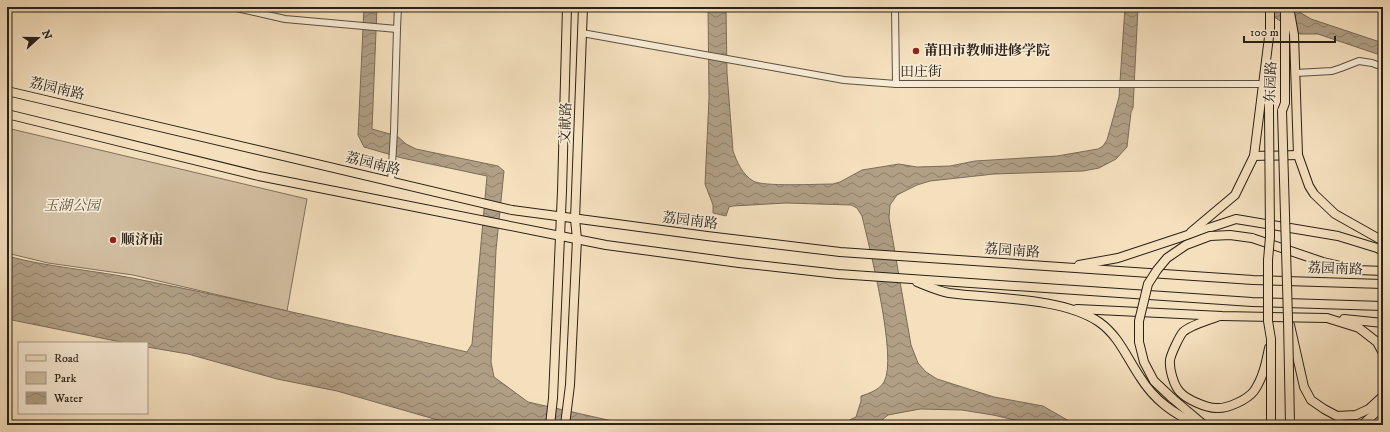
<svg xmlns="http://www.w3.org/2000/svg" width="1390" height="432" font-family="'IM FELL DW Pica','Noto Serif SC',serif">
<defs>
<pattern id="water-waves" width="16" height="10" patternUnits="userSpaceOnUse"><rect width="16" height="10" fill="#b09f85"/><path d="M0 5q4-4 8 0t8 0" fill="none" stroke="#8f816c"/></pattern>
</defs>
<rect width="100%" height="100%" fill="#f5e0be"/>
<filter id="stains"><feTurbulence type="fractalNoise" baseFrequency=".005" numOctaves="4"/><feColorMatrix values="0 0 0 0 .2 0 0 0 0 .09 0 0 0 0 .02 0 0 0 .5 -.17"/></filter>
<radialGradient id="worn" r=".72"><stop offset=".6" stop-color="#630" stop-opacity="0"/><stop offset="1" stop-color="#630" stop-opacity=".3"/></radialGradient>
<polygon fill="#d2bfa2" stroke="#7e705c" points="7,128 307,199 287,311 133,275 48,263 7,253"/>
<g fill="url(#water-waves)" stroke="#7a6c59">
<path d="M 364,7 L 377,7 L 372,129 L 397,136 L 406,144 L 416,149 L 498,166 L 504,171 L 496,250 L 491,362 L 494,377 L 528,402 L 630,425 L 455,425 L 337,391 L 277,379 L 188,354 L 147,347 L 147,343 L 126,343 L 7,319 L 7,256 C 48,267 91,270 132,278 C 245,300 356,327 467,352 L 472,344 L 487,176 L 402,158 L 364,147 L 358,135 Z"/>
<path d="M 708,7 L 726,7 L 727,73 L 733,151 C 737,162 742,174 753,181 C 763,187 817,184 833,184 L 840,182 L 862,170 L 899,164 L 917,167 L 950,166 L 975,161 L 1057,156 L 1098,149 L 1103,146 L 1107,140 L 1119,97 L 1125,7 L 1138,7 L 1133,108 L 1131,112 L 1127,147 L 1116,159 L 1099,168 L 1083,171 L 994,174 L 930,181 L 917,185 L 897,195 L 890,205 L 889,218 L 911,345 L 918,363 L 926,372 L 937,379 L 994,397 L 1043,406 L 1076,425 L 1037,425 L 993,415 L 962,410 L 920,409 L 888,415 L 876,425 L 839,425 L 856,417 L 861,401 L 861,396 C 870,393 879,390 884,382 C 898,358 869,246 862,216 L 857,208 L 851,205 L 786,203 L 733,206 L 729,207 L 726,216 L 713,213 L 713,205 L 705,184 L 709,98 Z"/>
<polygon points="1259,7 1291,7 1311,19 1383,43 1383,56 1318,34 1300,34"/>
</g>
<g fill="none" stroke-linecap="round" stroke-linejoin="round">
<defs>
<g id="minor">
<polyline points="232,7 285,19 397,29 394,131 391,182"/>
<polyline points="895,7 896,84"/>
<polyline points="397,29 398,7"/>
<polyline points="582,33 844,80 896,84 1264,84"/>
<polyline points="1296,73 1332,71 1341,68 1359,61 1372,63 1383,67"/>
</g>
<g id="major">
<polyline points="1270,7 1270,34"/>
<polyline points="1289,7 1294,35 1298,155 1309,186 1314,194 1335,214 1383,241"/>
<polyline points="7,91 512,210 707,236 840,252 1253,280 1383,284"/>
<polyline points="1269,110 1269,76"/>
<polyline points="1282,111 1285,103 1285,7"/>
<polyline points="7,114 259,176 606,245 739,263 838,274 1252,302 1383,306"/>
<polyline points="1254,156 1298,155"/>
<polyline points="1191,232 1235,195 1254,156 1270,29"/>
<polyline points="1252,238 1323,262 1358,270 1383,271"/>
<polyline points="1079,265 1118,258 1236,219 1338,236 1377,248 1383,251"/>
<path d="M 917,282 C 927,286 938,291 949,293 C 993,299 1062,297 1099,322 C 1119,336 1127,358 1140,377 C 1155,401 1173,413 1198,425"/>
<polyline points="1077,309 1222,316 1327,318 1359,328 1377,342 1383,353"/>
<path d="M 1217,317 C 1208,320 1189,326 1183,332 C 1179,337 1171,354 1170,360 C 1169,369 1174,386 1180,392 C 1186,399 1206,408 1216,408 C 1227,409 1247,400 1254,391 C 1263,378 1266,363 1269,348"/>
<polyline points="1344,319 1383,323"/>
<polyline points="1290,325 1304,387 1311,400 1324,409 1337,416 1356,415 1369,409 1383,396"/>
<polyline points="1172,398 1204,425"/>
<polyline points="550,425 553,398 562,191 567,7"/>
<polyline points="565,425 570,385 577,239 575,219 583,7"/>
<polyline points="1362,425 1383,406"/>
</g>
</defs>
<use href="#minor" stroke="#5c5041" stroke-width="8"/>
<use href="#major" stroke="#292017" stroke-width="10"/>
<use href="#minor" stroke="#f8ebd5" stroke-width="6"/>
<use href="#major" stroke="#f5e0be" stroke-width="8"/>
<defs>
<g id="major-bridge">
<polyline points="1269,110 1270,237 1268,260 1268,321 1271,339 1271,425"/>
<polyline points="1282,111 1288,319 1290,425"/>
<polyline points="1172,398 1154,381 1144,362 1139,342 1139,321 1148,284 1157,270 1167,258 1186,245 1210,236 1230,235 1252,238"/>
</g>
</defs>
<use href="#major-bridge" stroke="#292017" stroke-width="10" stroke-linecap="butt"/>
<use href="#major-bridge" stroke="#f5e0be" stroke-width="8"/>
</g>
<g fill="#8f2418" stroke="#f8ebd5" stroke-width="1.5">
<circle cx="916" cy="51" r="4"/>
<circle cx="113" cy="240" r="4"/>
</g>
<g text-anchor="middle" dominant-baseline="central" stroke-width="3.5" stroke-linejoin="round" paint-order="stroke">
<g font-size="14" font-weight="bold" fill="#292017" stroke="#f8ebd5" text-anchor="start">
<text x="924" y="51">莆田市教师进修学院</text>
<text x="121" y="240">顺济庙</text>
</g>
<g font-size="14" fill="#292017" stroke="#f8ebd5">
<text x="921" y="72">田庄街</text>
<text transform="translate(1271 82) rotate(-87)">东园路</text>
<text transform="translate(57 89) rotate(13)">荔园南路</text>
<text transform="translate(566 123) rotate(-88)">文献路</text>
<text transform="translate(373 164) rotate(14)">荔园南路</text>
<text transform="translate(690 221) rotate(7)">荔园南路</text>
<text transform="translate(1012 251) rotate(4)">荔园南路</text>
<text transform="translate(1335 269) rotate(2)">荔园南路</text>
</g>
<g font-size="14" font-style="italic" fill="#5c5041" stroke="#f8ebd5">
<text x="72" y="206">玉湖公园</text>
</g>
</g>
<rect width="1390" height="432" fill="none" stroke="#f5e0be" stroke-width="24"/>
<rect x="8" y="8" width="1374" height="416" fill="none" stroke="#292017" stroke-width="2"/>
<rect x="12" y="12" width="1366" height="408" fill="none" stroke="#292017"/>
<rect x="18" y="342" width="130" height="72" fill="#f8ebd5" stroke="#a59a89"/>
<rect x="26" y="355" width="20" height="6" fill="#f5e0be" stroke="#a59a89"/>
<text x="54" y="362" font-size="12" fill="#292017">Road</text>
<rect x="26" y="372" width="20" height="12" fill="#d2bfa2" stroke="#a59a89"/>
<text x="54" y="382" font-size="12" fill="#292017">Park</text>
<rect x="26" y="392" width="20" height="12" fill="url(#water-waves)" stroke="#a59a89"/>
<text x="54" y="402" font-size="12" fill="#292017">Water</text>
<g transform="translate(38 38) rotate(69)" stroke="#f8ebd5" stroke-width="3" paint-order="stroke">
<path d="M0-3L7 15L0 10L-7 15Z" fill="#292017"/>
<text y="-6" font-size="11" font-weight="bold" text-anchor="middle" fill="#292017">N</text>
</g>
<path d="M1244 36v6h91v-6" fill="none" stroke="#292017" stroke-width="2"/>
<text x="1250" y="36" font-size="12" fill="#292017" stroke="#f8ebd5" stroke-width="3" paint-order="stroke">100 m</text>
<rect width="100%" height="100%" filter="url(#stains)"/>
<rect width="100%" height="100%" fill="url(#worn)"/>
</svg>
